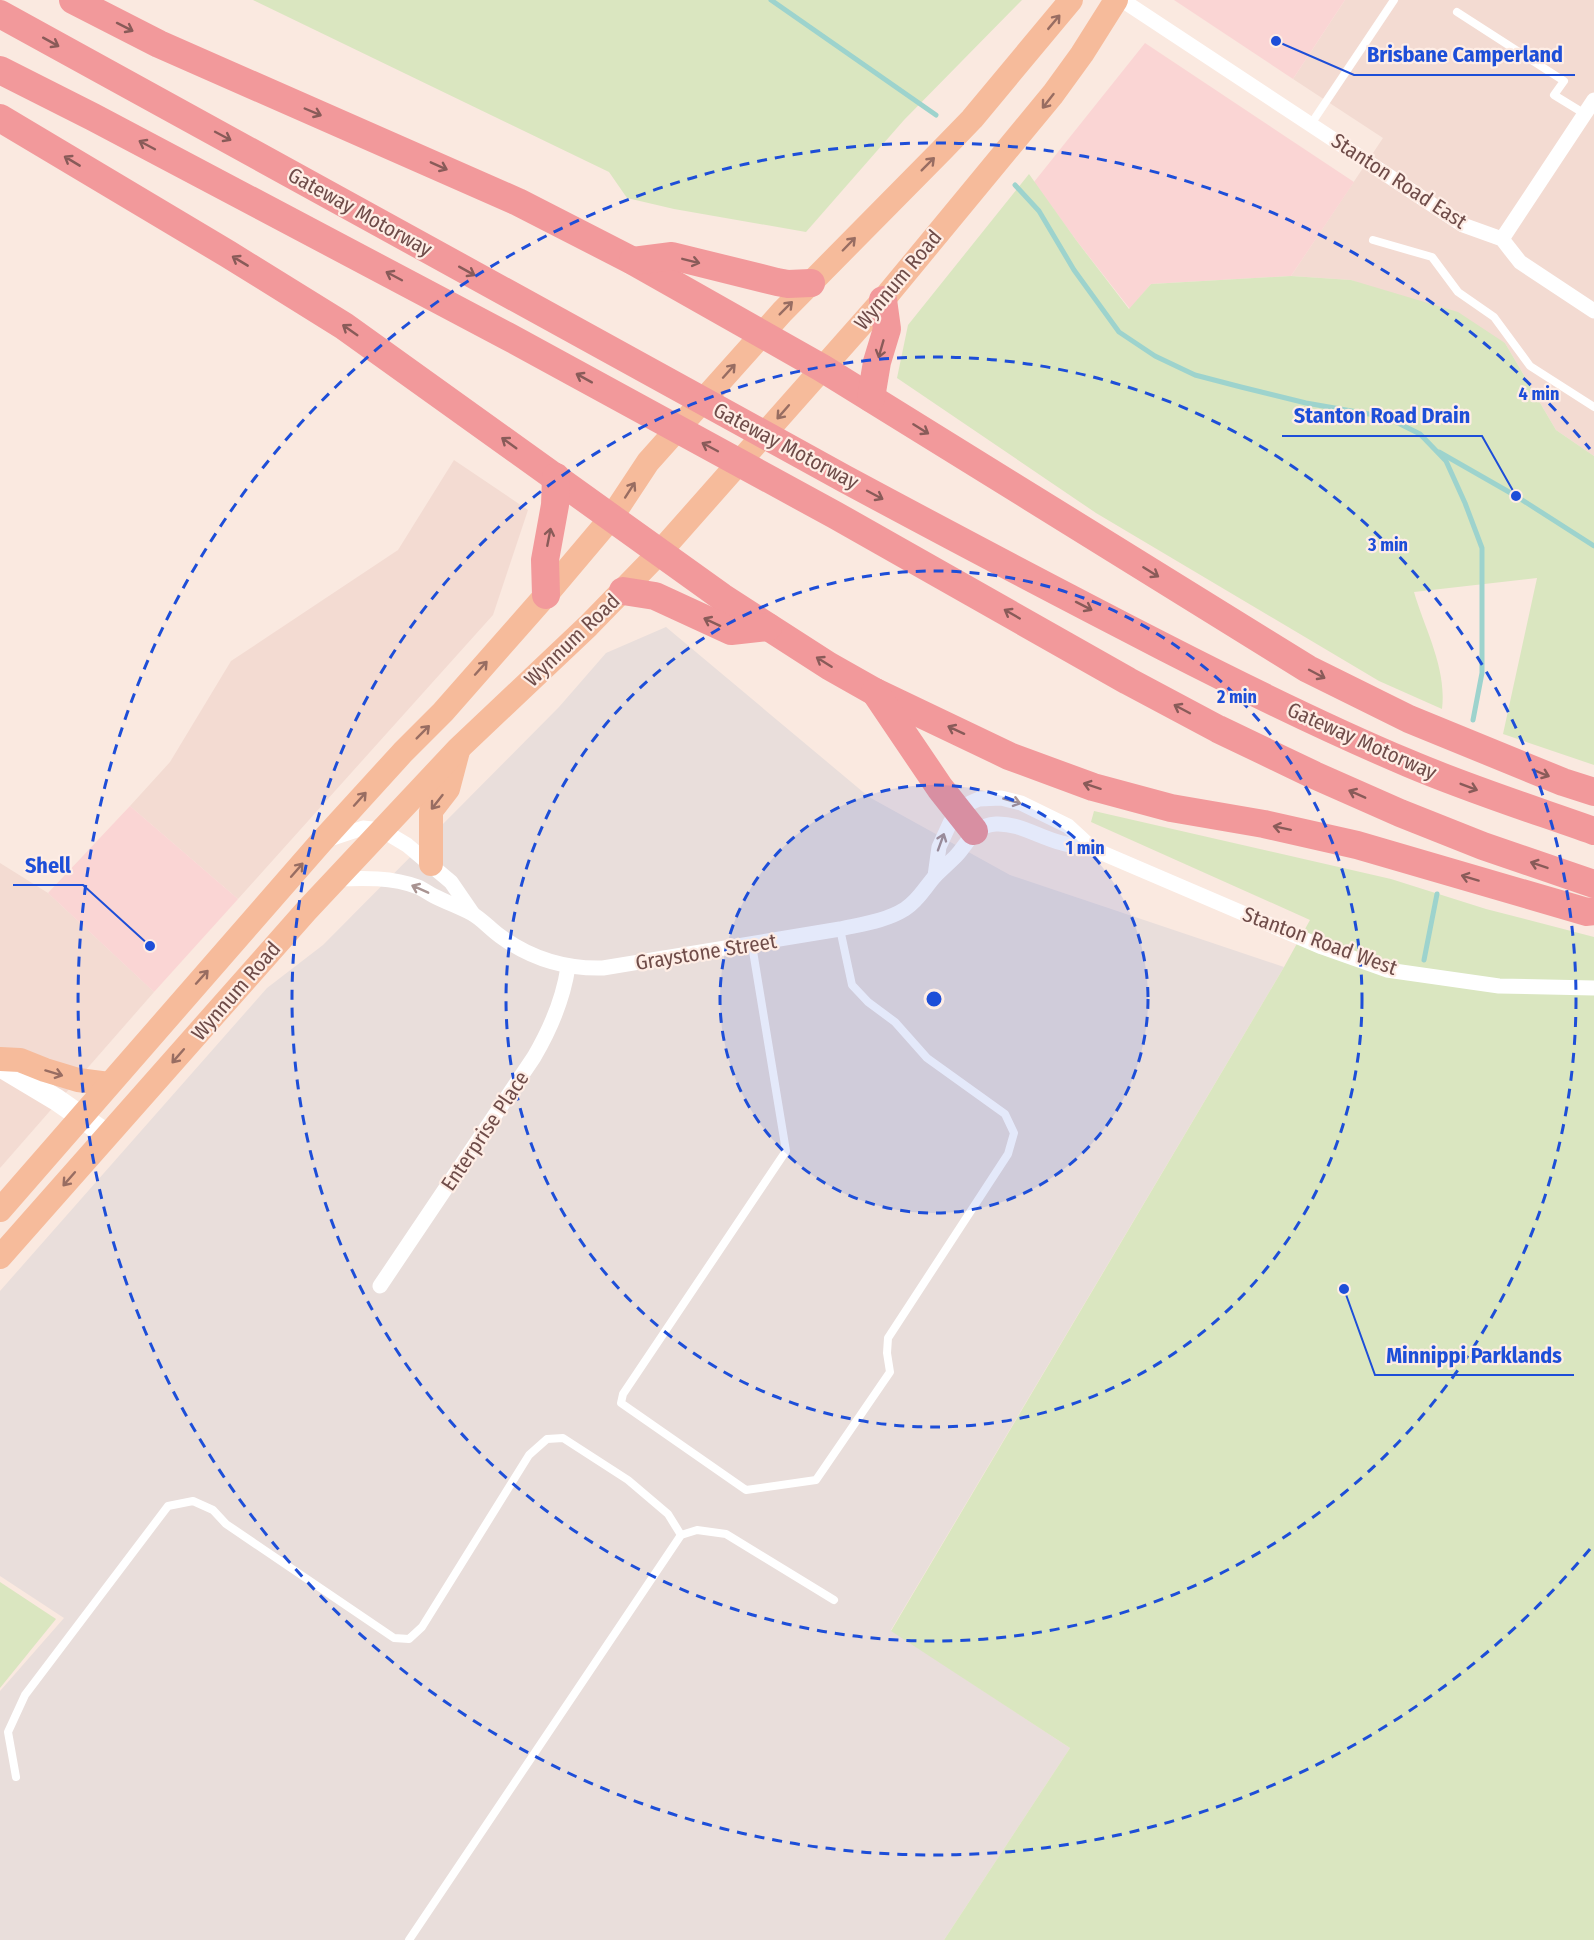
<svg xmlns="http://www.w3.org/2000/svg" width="1594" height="1940" font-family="'Fira Sans Condensed',sans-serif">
<rect width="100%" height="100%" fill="#fae9e0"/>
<g fill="#f3dbd2">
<polygon points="1345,0 1594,0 1594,456 1556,430 1505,343 1351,280 1291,276 1383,138 1293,79"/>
<polygon points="454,460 528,510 493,615 238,899 130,806 170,762 231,661 398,550"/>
<polygon points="0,863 48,893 154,992 0,1168"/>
</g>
<g fill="#fad5d4">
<polygon points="1174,0 1345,0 1293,79"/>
<polygon points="1145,43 1354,182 1291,276 1151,284 1130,309 1076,240 1034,182"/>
<polygon points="130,806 238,899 154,992 48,893"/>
</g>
<polygon fill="#e9dedb" points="666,627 869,797 1010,875 1284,967 891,1630 1070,1748 944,1940 0,1940 0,1691 64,1618 0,1576 0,1291 267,988 323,945 559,707 606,653"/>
<g fill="#dae6c0">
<polygon points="253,0 1022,0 904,120 806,232 674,209 627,198 609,172"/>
<path d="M 1029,174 L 1076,240 L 1129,309 L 1151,284 L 1291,276 L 1351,280 L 1458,312 L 1505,343 L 1556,430 L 1594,456 L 1594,765 L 1503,734 L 1537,578 L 1414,592 C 1425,630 1447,668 1442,709 L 1379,681 L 1096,513 L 897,378 L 908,325 Z"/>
<polygon points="1094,811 1391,879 1486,909 1594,937 1594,1940 944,1940 1070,1748 891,1631 1284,967 1310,920 1091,822"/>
<polygon points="0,1582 56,1619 0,1688"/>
</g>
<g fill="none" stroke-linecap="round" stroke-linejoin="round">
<g stroke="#9dd3cd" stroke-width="5">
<polyline points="771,0 936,115"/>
<polyline points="1015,185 1039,211 1074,270 1119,332 1155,356 1195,375 1241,387 1306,403 1386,417 1420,434 1446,461 1465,503 1482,548 1482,673 1473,720"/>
<polyline points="1439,452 1516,496 1594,546"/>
<polyline points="1424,960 1437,894"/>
</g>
<g stroke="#fff" stroke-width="8">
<polyline points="1457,12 1564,81 1554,95 1585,114"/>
<polyline points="1311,124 1394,0"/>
<polyline points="1373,240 1432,257 1458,292 1494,317 1530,366 1594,407"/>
<polyline points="752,945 786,1151 623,1394 621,1403 746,1490 816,1480 890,1372 887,1353 888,1338 1008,1154 1014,1133 1005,1114 927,1058 895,1022 868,1002 852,985 840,929"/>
<polyline points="16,1777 8,1732 25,1695 168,1506 193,1501 213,1510 226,1524 394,1638 409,1639 422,1627 529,1455 547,1439 563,1438 628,1480 668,1514 681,1535"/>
<polyline points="409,1940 681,1535 697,1530 726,1534 834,1600"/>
</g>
<g stroke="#fff" stroke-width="15">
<polyline points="1122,0 1463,225 1502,239 1520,262 1594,311"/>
<polyline points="1502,239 1594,100"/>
<polyline points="327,840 363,828 382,830 407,845 451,882 473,914"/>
<polyline points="935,876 939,847 950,823 958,812 970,803 979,799 1001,798 1021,803 1068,826 1093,849"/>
<path d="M 336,879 C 364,878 392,877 418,887 C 423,889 428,893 434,896 C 446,902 459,907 471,913 C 482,919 490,929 500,936 C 530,958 566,969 603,968 L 840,929 C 862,924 886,921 905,909 C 919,900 925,887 936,875 C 942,869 949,863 956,856 C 969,842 974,825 996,824 C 1020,823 1040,838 1062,843 C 1072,846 1083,847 1093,849 L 1322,947 L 1387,970 L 1499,986 L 1594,988"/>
<path d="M 380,1286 L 534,1057 C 551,1028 563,1000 568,967"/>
</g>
<polyline stroke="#fff" stroke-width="22" points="0,1066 57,1100 107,1135"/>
<g stroke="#f6bb9b" stroke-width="24">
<polyline points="431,864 431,811 448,789 458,751"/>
<polyline points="0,1059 20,1060 45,1070 78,1080 109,1084"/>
<polyline points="0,1210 321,842 403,752 443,712 546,595 611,518 648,462 782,312 943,149 972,119 1071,0"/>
<polyline points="0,1257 306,911 458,749 588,626 660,552 883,300 1053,94 1082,54 1116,0"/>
</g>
<g stroke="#f2999b" stroke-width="28">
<polyline points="73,0 159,44 518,202 633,261 822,368 1308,669 1409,719 1563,782 1594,792"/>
<path d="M 0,14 C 282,168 562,326 845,479 C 951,536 1057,592 1164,647 C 1244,688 1325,728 1408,763 C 1469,789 1532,809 1594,831"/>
<polyline points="0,70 93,117 507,336 835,515 1128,681 1218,729 1314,775 1400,813 1483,846 1594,884"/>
<polyline points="0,118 228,254 344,326 722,597 829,666 875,692 1009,756 1093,787 1171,808 1264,824 1357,845 1587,912 1594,911"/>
<polyline points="633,261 672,256 777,282 788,284 811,283"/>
<polyline points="871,398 877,362 887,329 883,300"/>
<polyline points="623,591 655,596 731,631 768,627"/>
<polyline points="546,595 545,560 555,505 556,477"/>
<polyline points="875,692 940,788 974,831"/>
</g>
</g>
<defs><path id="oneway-shaft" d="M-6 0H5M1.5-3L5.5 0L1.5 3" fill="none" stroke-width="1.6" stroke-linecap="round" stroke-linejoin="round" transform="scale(1.5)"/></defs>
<g stroke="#986d62">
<use href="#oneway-shaft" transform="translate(1054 22) rotate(-50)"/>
<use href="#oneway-shaft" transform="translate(1048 101) rotate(128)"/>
<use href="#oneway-shaft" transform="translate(928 164) rotate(-45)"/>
<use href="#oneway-shaft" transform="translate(849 244) rotate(-46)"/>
<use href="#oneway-shaft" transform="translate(786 308) rotate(-45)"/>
<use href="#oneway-shaft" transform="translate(729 371) rotate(-48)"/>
<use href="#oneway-shaft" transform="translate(783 412) rotate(131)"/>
<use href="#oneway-shaft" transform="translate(630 490) rotate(-57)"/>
<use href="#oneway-shaft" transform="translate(481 668) rotate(-48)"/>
<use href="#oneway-shaft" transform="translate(423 732) rotate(-45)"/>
<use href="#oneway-shaft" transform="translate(360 799) rotate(-48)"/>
<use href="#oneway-shaft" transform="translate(437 802) rotate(128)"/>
<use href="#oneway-shaft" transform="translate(297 870) rotate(-49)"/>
<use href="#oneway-shaft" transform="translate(202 977) rotate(-48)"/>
<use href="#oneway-shaft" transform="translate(178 1056) rotate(131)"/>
<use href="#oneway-shaft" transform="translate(54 1073) rotate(17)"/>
<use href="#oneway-shaft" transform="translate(69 1179) rotate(131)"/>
</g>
<g stroke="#895b59">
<use href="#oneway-shaft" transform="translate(125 27) rotate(27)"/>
<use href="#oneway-shaft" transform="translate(51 42) rotate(29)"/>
<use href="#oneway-shaft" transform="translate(313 112) rotate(23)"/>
<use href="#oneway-shaft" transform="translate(223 136) rotate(28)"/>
<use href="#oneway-shaft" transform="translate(147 145) rotate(-152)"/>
<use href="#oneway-shaft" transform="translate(72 161) rotate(-149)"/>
<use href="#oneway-shaft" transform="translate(439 166) rotate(24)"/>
<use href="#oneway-shaft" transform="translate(240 261) rotate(-149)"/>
<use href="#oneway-shaft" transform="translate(691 261) rotate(14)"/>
<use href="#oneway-shaft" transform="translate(467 271) rotate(29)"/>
<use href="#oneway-shaft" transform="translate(394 276) rotate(-152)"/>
<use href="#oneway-shaft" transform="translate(350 330) rotate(-145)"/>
<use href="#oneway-shaft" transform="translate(881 349) rotate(106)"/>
<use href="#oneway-shaft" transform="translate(584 378) rotate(-151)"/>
<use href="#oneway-shaft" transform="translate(921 429) rotate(32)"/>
<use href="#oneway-shaft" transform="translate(509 443) rotate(-144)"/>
<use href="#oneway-shaft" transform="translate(710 447) rotate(-152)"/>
<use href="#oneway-shaft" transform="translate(875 495) rotate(28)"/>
<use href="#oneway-shaft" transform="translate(549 537) rotate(-79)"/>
<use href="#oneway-shaft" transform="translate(1151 572) rotate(32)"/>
<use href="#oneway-shaft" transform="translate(1084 606) rotate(27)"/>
<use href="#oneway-shaft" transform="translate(1012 614) rotate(-150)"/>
<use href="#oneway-shaft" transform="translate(712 622) rotate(-155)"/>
<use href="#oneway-shaft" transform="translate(824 662) rotate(-148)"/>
<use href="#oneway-shaft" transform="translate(1317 674) rotate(28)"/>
<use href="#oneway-shaft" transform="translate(1182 709) rotate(-152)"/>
<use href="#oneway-shaft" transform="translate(956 730) rotate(-155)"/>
<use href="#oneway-shaft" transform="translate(1541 773) rotate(22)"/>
<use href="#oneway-shaft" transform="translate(1092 786) rotate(-162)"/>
<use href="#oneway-shaft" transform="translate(1469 787) rotate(21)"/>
<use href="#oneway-shaft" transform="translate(1357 794) rotate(-156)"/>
<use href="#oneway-shaft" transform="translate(1282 828) rotate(-168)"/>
<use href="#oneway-shaft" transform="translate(1539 865) rotate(-161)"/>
<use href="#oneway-shaft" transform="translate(1470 878) rotate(-163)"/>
</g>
<g stroke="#a99492">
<use href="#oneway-shaft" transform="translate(1012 801) rotate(16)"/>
<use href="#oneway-shaft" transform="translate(941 842) rotate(-70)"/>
<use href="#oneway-shaft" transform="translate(420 889) rotate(-156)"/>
</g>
<circle cx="934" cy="999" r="214" fill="#1d4ed8" fill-opacity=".12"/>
<g fill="none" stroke="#1d4ed8" stroke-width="3" stroke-dasharray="10 8">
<circle cx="934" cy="999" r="214"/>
<circle cx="934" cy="999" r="428"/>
<circle cx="934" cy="999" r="642"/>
<path d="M1590 1549A856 856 0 1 1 1590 449"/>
</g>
<g text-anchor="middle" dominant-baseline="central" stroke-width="4.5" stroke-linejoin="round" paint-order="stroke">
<g font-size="21" fill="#6f4c49" stroke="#feede5">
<text transform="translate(1399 181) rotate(33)">Stanton Road East</text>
<text transform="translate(360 212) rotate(29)">Gateway Motorway</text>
<text transform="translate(898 280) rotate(-50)">Wynnum Road</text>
<text transform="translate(786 446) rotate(28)">Gateway Motorway</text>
<text transform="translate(572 640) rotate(-44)">Wynnum Road</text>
<text transform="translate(1362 741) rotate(24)">Gateway Motorway</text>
<text transform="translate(1320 941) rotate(20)">Stanton Road West</text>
<text transform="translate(706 952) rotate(-9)">Graystone Street</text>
<text transform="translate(236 991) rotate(-49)">Wynnum Road</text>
<text transform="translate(485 1131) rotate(-56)">Enterprise Place</text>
</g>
</g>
<circle cx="934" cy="999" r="9" fill="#1d4ed8" stroke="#feede5" stroke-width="3"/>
<g font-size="18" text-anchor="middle" font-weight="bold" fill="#1d4ed8" stroke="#feede5" stroke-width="4.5" stroke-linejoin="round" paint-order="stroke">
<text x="1539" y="400">4 min</text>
<text x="1388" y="551">3 min</text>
<text x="1237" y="703">2 min</text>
<text x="1085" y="854">1 min</text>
</g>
<path fill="none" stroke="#1d4ed8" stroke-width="2" d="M1276 41L1354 75H1575M1516 496L1482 436H1282M150 946L83 885H13M1344 1289L1375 1375H1574"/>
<g fill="#1d4ed8" stroke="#feede5" stroke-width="2">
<circle cx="1276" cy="41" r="6"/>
<circle cx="1516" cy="496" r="6"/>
<circle cx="150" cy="946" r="6"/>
<circle cx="1344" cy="1289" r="6"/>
</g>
<g font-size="22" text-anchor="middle" font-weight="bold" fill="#1d4ed8" stroke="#feede5" stroke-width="4.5" stroke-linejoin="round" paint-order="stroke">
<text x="1465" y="62">Brisbane Camperland</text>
<text x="1382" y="423">Stanton Road Drain</text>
<text x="48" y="873">Shell</text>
<text x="1474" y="1363">Minnippi Parklands</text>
</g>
</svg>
